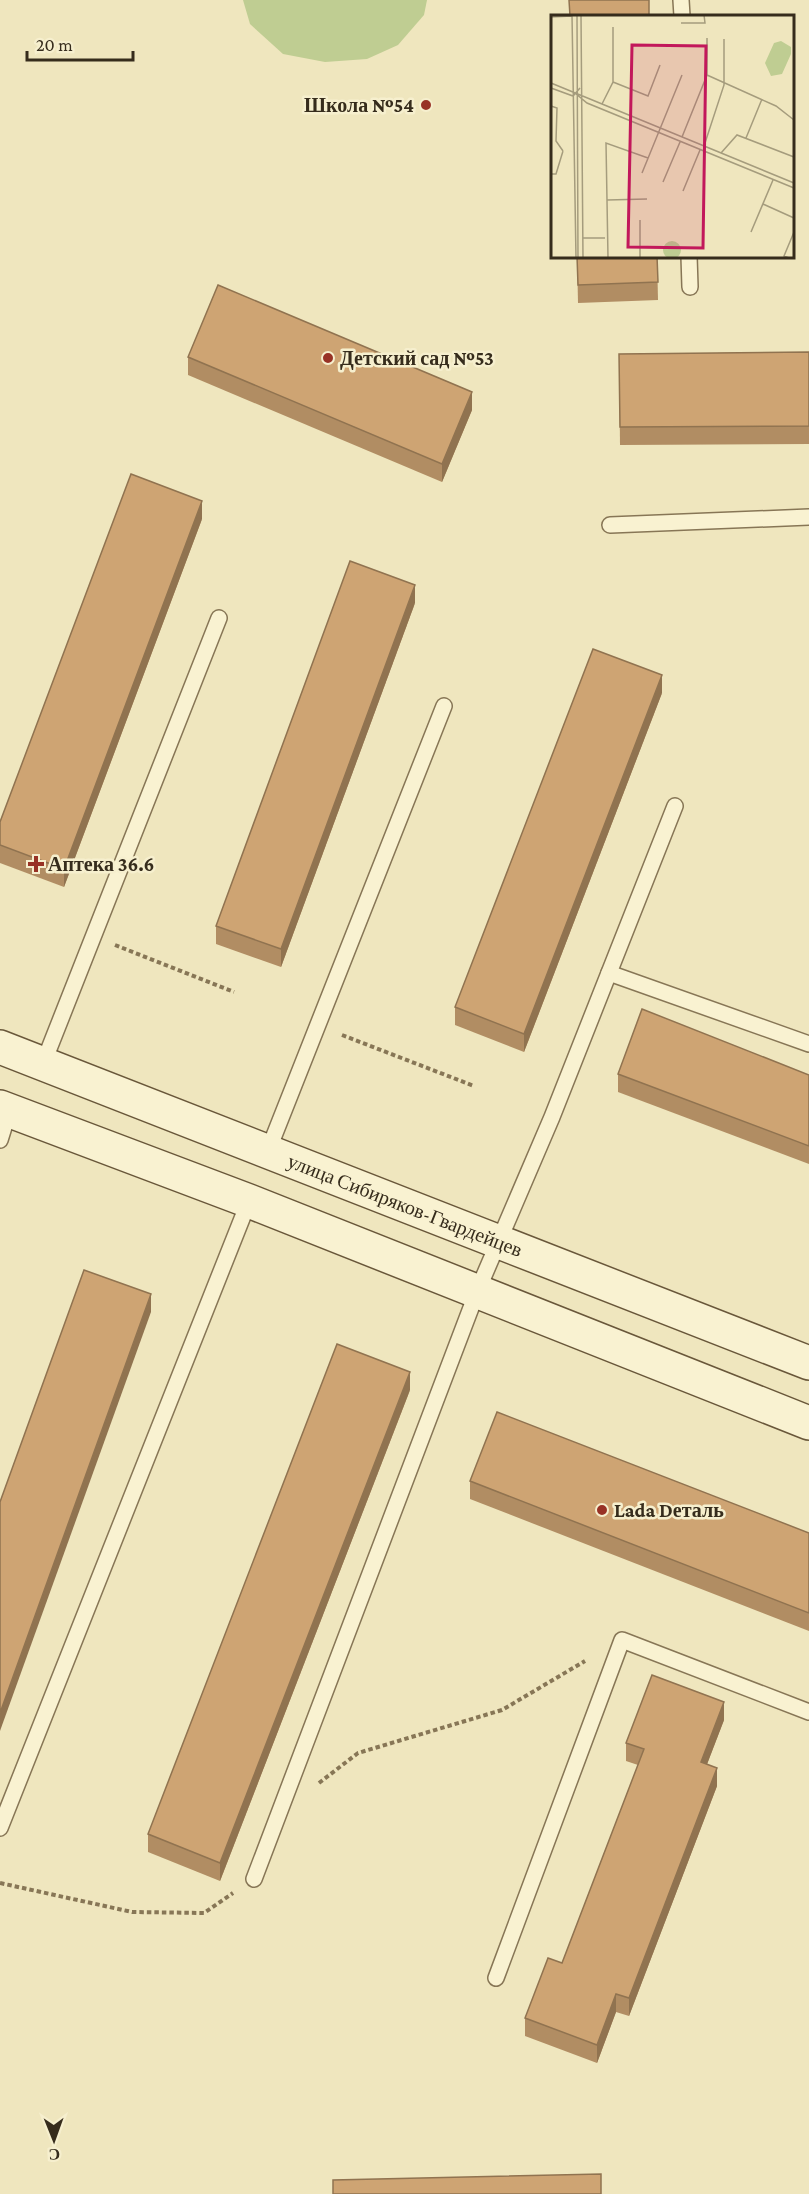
<svg xmlns="http://www.w3.org/2000/svg" width="809" height="2194" font-family="'Crimson Pro',serif">
<rect width="100%" height="100%" fill="#efe6be"/>
<polygon fill="#bfcd92" points="243,0 427,0 424,15 398,45 367,59 325,62 283,54 250,24"/>
<g fill="none" stroke-linecap="round" stroke-linejoin="round">
<defs>
<g id="service">
<polyline points="681,0 682,16"/>
<polyline points="689,256 690,287"/>
<polyline points="610,525 809,517"/>
<polyline points="609,973 809,1044"/>
<polyline points="43,1064 219,618"/>
<polyline points="0,1140 9,1111"/>
<polyline points="268,1151 444,706"/>
<polyline points="0,1828 249,1201"/>
<polyline points="254,1879 477,1292 552,1117 675,806"/>
<polyline points="496,1978 622,1640 809,1712"/>
</g>
<g id="secondary">
<path id="s1" d="M 0,1047 L 809,1363"/>
<polyline points="0,1107 249,1201 809,1423"/>
</g>
</defs>
<use href="#service" stroke="#877656" stroke-width="18"/>
<use href="#secondary" stroke="#69573a" stroke-width="36"/>
<g stroke="#877656" stroke-width="4" stroke-dasharray="4.5 3" stroke-linecap="butt">
<polyline points="115,945 234,992"/>
<polyline points="342,1035 474,1086"/>
<polyline points="319,1783 358,1753 502,1710 585,1661"/>
<polyline points="0,1883 132,1912 204,1913 233,1893"/>
</g>
<use href="#service" stroke="#f9f2d1" stroke-width="15"/>
<use href="#secondary" stroke="#f9f2d1" stroke-width="33"/>
</g>
<g fill="#b18d63">
<polygon points="577,256 657,256 658,300 578,303"/>
<polygon points="809,352 809,444 620,445 619,354"/>
<polygon points="188,357 472,410 442,482 188,375"/>
<polygon points="202,519 64,887 0,863 0,822"/>
<polygon points="415,603 281,967 216,944 216,926"/>
<polygon points="662,693 524,1052 455,1025 455,1007"/>
<polygon points="618,1074 809,1075 809,1164 618,1092"/>
<polygon points="410,1390 220,1881 148,1852 148,1834"/>
<polygon points="470,1481 809,1533 809,1631 470,1499"/>
<polygon points="724,1720 707,1764 717,1786 629,2016 616,2012 597,2063 525,2036 525,2018 562,1963 638,1765 626,1761 626,1743"/>
</g>
<g fill="#907350">
<polygon points="472,392 472,410 442,482 442,464"/>
<polygon points="202,501 202,519 64,887 64,869"/>
<polygon points="415,585 415,603 281,967 281,949"/>
<polygon points="662,675 662,693 524,1052 524,1034"/>
<polygon points="151,1294 151,1312 0,1731 0,1713"/>
<polygon points="410,1372 410,1390 220,1881 220,1863"/>
<polygon points="724,1702 724,1720 701,1780 701,1762"/>
<polygon points="717,1768 717,1786 629,2016 629,1998"/>
<polygon points="616,1994 616,2012 597,2063 597,2045"/>
</g>
<g fill="#cea473" stroke="#907350" stroke-width="1.5">
<polygon points="569,0 649,0 649,16 570,16"/>
<polygon points="577,256 657,256 658,282 578,285"/>
<polygon points="218,285 472,392 442,464 188,357"/>
<polygon points="809,352 809,426 620,427 619,354"/>
<polygon points="131,474 202,501 64,869 0,845 0,822"/>
<polygon points="350,561 415,585 281,949 216,926"/>
<polygon points="593,649 662,675 524,1034 455,1007"/>
<polygon points="642,1009 809,1075 809,1146 618,1074"/>
<polygon points="84,1270 151,1294 0,1713 0,1502"/>
<polygon points="337,1344 410,1372 220,1863 148,1834"/>
<polygon points="497,1412 809,1533 809,1613 470,1481"/>
<polygon points="652,1675 724,1702 701,1762 717,1768 629,1998 616,1994 597,2045 525,2018 548,1958 562,1963 644,1749 626,1743"/>
<polygon points="601,2174 601,2194 333,2194 333,2180"/>
</g>
<g fill="#983225" stroke="#f6efce" stroke-width="2">
<circle cx="426" cy="105" r="6"/>
<circle cx="328" cy="358" r="6"/>
<path d="M33 855h6v6h6v6h-6v6h-6v-6h-6v-6h6z"/>
<circle cx="602" cy="1510" r="6"/>
</g>
<g text-anchor="middle" dominant-baseline="central" stroke-width="5" stroke-linejoin="round" paint-order="stroke">
<g font-size="20" font-weight="bold" fill="#362c1c" stroke="#f6efce" text-anchor="start">
<text x="414" y="105" text-anchor="end">Школа №54</text>
<text x="340" y="358">Детский сад №53</text>
<text x="48" y="864">Аптека 36.6</text>
<text x="614" y="1510">Lada Dеталь</text>
</g>
<g font-size="20" fill="#362c1c" stroke="#f6efce">
<text stroke="none"><textPath href="#s1" startOffset="435">улица Сибиряков-Гвардейцев</textPath></text>
</g>
</g>
<g transform="translate(551 15)">
<rect width="243" height="243" fill="#efe6be"/>
<path d="M 230,26 L 240,32 L 240,39 L 231,59 L 220,61 L 214,48 L 223,28 ZM112 235a9 9 0 1 1 18 0a9 9 0 1 1-18 0Z" fill="#bfcd92"/>
<path fill="none" stroke="#a59c7d" stroke-width="1.5" d="M 21,0 L 25,243M 26,0 L 27,243M 30,0 L 32,243M 0,2 L 21,1M 130,8 L 154,8 L 153,0M 156,60 L 225,91 L 243,105M 62,67 L 97,81 L 109,50M 0,68 L 243,168M 0,73 L 22,81 L 29,73M 24,78 L 36,88 L 243,173M 51,89 L 62,67 L 62,12M 0,91 L 6,93 L 5,126 L 12,136M 131,122 L 156,60 L 156,23M 195,123 L 211,84M 153,131 L 173,70 L 173,24M 170,138 L 186,120 L 243,142M 91,158 L 131,60M 0,159 L 5,159 L 12,136M 112,167 L 129,127M 132,176 L 149,135M 56,185 L 96,184M 212,189 L 243,203M 89,205 L 89,243M 200,217 L 222,165M 32,223 L 54,223M 57,243 L 55,128 L 97,143M 238,243 L 233,241 L 243,217"/>
<path fill="#c2185b" fill-opacity="0.15" stroke="#c2185b" stroke-width="3" d="M 81,30 L 155,31 L 152,233 L 77,232 Z"/>
<rect width="243" height="243" fill="none" stroke="#362c1c" stroke-width="3"/>
</g>
<g transform="translate(54 2140) rotate(179)" stroke="#f6efce" stroke-width="4.5" paint-order="stroke">
<path d="M0-4.5L10 22L0 15L-10 22Z" fill="#362c1c"/>
<text y="-9" font-size="16" font-weight="bold" text-anchor="middle" fill="#362c1c">С</text>
</g>
<path d="M27 51v9h106v-9" fill="none" stroke="#362c1c" stroke-width="3"/>
<text x="36" y="51" font-size="18" fill="#362c1c" stroke="#f6efce" stroke-width="4.5" paint-order="stroke">20 m</text>
</svg>
